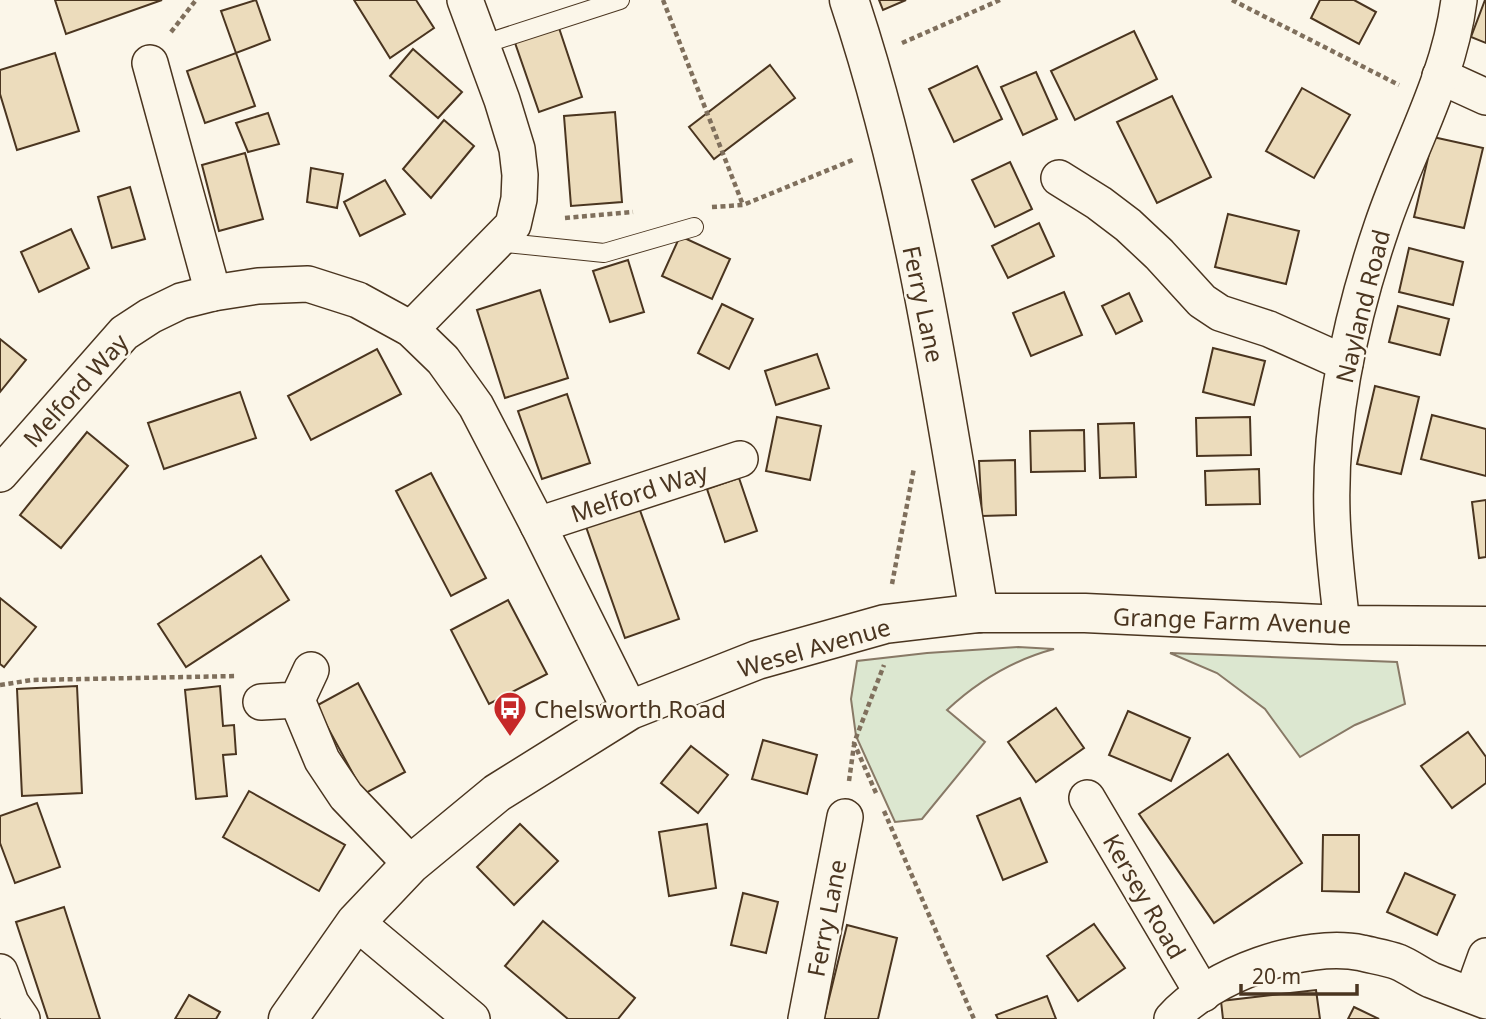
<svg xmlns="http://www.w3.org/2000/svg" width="1486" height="1019" font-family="'Noto Sans',sans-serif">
<rect width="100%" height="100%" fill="#fbf6e9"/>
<g fill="#dce7d0" stroke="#887966" stroke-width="2">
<path d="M 1018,647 L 1054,649 C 1013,660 978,681 947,710 L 985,742 L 922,819 L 895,822 L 856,736 L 851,699 L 857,661 L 927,653 Z"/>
<polygon points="1170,653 1397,662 1405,704 1355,725 1300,757 1265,709 1217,673"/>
</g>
<g fill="#ecdcbc" stroke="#4a3520" stroke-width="2">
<polygon points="55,0 162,0 66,34"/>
<polygon points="256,0 270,40 236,53 221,11"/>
<polygon points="354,0 416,0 434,28 390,58"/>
<polygon points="879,0 906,0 883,10"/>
<polygon points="1320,0 1354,0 1376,12 1359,44 1311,18"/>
<polygon points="1485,0 1486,0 1486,43 1471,37"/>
<polygon points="557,22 582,97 539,112 513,37"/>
<polygon points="1134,31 1157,79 1075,120 1051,71"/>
<polygon points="413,49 462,92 438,118 390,76"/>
<polygon points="55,53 79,131 17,150 0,94 0,70"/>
<polygon points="236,53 255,106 205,123 187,71"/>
<polygon points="770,65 795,98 714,159 689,127"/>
<polygon points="977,66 1002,119 954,142 929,89"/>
<polygon points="1036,72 1057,119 1023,135 1001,87"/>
<polygon points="1302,88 1350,115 1314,178 1266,151"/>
<polygon points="1172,96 1211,177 1157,203 1117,122"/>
<polygon points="615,112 622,202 571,206 564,116"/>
<polygon points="268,113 279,144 248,152 236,123"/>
<polygon points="444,120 474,146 431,198 403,169"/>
<polygon points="1433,137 1483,148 1464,228 1414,217"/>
<polygon points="245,153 263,219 219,231 202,165"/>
<polygon points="1010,162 1032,209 995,227 972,180"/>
<polygon points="311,168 343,174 337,208 307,202"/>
<polygon points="385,180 405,214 360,236 344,202"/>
<polygon points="130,187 145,239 112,248 98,197"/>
<polygon points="1228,214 1299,231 1286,284 1215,267"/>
<polygon points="1039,223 1054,256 1008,278 992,246"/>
<polygon points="71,229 89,268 39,292 21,252"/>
<polygon points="680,236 730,259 712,299 662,276"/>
<polygon points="1409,248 1463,262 1453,305 1399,292"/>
<polygon points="628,260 644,312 610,322 593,271"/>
<polygon points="540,290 568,378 505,398 477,310"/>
<polygon points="1064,292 1082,335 1031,356 1013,313"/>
<polygon points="1129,293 1142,321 1116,334 1102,306"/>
<polygon points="722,304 753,319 729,369 698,353"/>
<polygon points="1398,306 1449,319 1440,355 1389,342"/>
<polygon points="0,339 26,360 0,392"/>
<polygon points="1213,348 1265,361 1254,405 1203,392"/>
<polygon points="377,349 401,394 311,440 288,396"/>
<polygon points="817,354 829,388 776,405 765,371"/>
<polygon points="1375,386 1419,397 1401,474 1357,464"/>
<polygon points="240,392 256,438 164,469 148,423"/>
<polygon points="567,394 590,463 542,479 518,411"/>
<polygon points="1432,415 1486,429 1486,476 1421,459"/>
<polygon points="777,417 821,426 810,480 766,471"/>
<polygon points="1250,417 1251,455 1197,456 1196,418"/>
<polygon points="1134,423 1136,477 1100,478 1098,424"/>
<polygon points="1084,430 1085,471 1031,472 1030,431"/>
<polygon points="87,432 128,466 61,548 20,515"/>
<polygon points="1015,460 1016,515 982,516 979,461"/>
<polygon points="1259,469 1260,504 1206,505 1205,471"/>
<polygon points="431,473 486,578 451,596 396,491"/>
<polygon points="739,478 757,531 725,542 707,489"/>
<polygon points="1486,500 1486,557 1479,558 1472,502"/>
<polygon points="637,502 679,619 625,638 584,521"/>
<polygon points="261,556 289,600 186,667 158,624"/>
<polygon points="0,598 36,627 4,667 0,664"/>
<polygon points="508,600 547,674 489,704 451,630"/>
<polygon points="358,683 405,772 364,794 316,706"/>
<polygon points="77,686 82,793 22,796 17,689"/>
<polygon points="220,686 223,726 234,725 236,754 223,755 227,796 196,799 185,690"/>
<polygon points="1056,708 1084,748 1036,782 1008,742"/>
<polygon points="1128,711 1190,738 1171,781 1109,755"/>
<polygon points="1468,732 1486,757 1486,783 1452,808 1421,766"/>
<polygon points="763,740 817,755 807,794 752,779"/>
<polygon points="691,746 728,775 698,813 661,783"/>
<polygon points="1228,754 1302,863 1214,923 1139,814"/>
<polygon points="249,791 345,845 319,891 223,837"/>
<polygon points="1020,798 1047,862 1003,880 977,816"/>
<polygon points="37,803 60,867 15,883 0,843 0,816"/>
<polygon points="520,824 558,861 514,905 477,867"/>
<polygon points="707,824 716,888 669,896 659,832"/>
<polygon points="1323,835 1359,835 1359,892 1322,891"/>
<polygon points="1405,873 1455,895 1437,935 1387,912"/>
<polygon points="743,893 778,902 766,953 731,945"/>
<polygon points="64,907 100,1019 48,1019 16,922"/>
<polygon points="543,921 635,998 618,1019 568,1019 505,966"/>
<polygon points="1094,924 1125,968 1078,1001 1047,956"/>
<polygon points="847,925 897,938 878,1019 824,1019"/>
<polygon points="1316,990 1320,1019 1223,1019 1221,1001"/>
<polygon points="189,995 220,1012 216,1019 175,1019"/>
<polygon points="1047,996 1056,1019 998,1019 996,1015"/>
<polygon points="1354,1007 1379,1019 1348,1019"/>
</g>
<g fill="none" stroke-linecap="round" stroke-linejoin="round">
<defs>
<g id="service">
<polyline points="481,45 620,0"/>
<polyline points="497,242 604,253 694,227"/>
</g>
<g id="minor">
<polyline points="150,63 213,293"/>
<polyline points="1440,76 1486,97"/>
<polyline points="1059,178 1099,203 1128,225 1159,254 1202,301 1220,313 1269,329 1345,363"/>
<polyline points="411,329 513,225 519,199 520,175 517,149 502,100 465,0"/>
<polyline points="0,474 124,333 150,316 181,301 213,293 258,286 308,284 358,300 411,329 443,360 476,406 538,525 630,710"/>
<polyline points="538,525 740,459"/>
<path d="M 1342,625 C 1338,588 1333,550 1332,513 C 1329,417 1351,317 1382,226 C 1407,151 1449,80 1459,0"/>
<polyline points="297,700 322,760 346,796 411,864"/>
<polyline points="261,702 297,700 311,670"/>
<polyline points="1087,798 1203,994"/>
<polyline points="356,922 472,1019"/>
<polyline points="0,972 11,1003 22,1019"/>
<polyline points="1472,995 1486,956"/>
<polyline points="806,1019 845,817"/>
<path d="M 1172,1019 C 1210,975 1305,941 1362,953 C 1374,956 1387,958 1398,962 C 1410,967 1420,975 1431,980 C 1449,987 1468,994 1486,1001"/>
</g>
<g id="tertiary">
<path d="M 849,0 C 915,198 944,407 979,613"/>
<polyline points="288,1019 356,922 411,864 497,793 630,710 757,660 885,624 979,613 1085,613 1342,625 1486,626"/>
</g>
</defs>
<use href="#service" stroke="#4a3520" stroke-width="20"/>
<use href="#minor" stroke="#4a3520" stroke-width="38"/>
<use href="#tertiary" stroke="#4a3520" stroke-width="41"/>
<g stroke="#7f6f5c" stroke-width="4.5" stroke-dasharray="5 3.5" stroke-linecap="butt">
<polyline points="663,0 743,205"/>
<polyline points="1232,0 1399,85"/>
<polyline points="171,32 196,0"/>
<polyline points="902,43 1000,0"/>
<polyline points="712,207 743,205 855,159"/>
<polyline points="565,218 633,212"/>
<polyline points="892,584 914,468"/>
<polyline points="0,685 32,680 237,676"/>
<polyline points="849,781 854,745"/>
<polyline points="876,793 854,743 884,665"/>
<polyline points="884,811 974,1019"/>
</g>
<use href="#service" stroke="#fbf6e9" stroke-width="18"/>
<use href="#minor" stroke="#fbf6e9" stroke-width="35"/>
<use href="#tertiary" stroke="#fbf6e9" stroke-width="38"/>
</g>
<defs>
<symbol id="bus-pin" viewBox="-11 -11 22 30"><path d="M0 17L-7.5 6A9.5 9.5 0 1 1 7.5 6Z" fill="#c62828" stroke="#fbf6e9"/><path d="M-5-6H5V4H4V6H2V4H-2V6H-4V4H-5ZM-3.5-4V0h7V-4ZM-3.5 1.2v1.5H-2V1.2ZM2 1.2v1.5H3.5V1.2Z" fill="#fff"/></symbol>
</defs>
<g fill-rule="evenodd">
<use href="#bus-pin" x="491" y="689" width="38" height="52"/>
</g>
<g text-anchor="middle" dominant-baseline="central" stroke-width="5" stroke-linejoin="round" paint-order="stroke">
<g font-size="24" fill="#4a3520" stroke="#fbf6e9">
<text transform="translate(924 304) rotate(78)">Ferry Lane</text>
<text transform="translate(1362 306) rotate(-76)">Nayland Road</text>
<text transform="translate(75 390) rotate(-48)">Melford Way</text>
<text transform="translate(639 492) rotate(-18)">Melford Way</text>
<text transform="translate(1232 620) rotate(2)">Grange Farm Avenue</text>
<text transform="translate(814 647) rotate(-16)">Wesel Avenue</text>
<text transform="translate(1145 896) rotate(60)">Kersey Road</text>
<text transform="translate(826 918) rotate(-79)">Ferry Lane</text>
</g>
<g font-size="24" fill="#4a3520" stroke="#fbf6e9" text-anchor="start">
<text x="534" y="708">Chelsworth Road</text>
</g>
</g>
<path d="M1241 984v10h116v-10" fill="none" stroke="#4a3520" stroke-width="3.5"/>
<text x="1252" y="984" font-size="21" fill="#4a3520" stroke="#fbf6e9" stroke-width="5" paint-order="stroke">20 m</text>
</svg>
